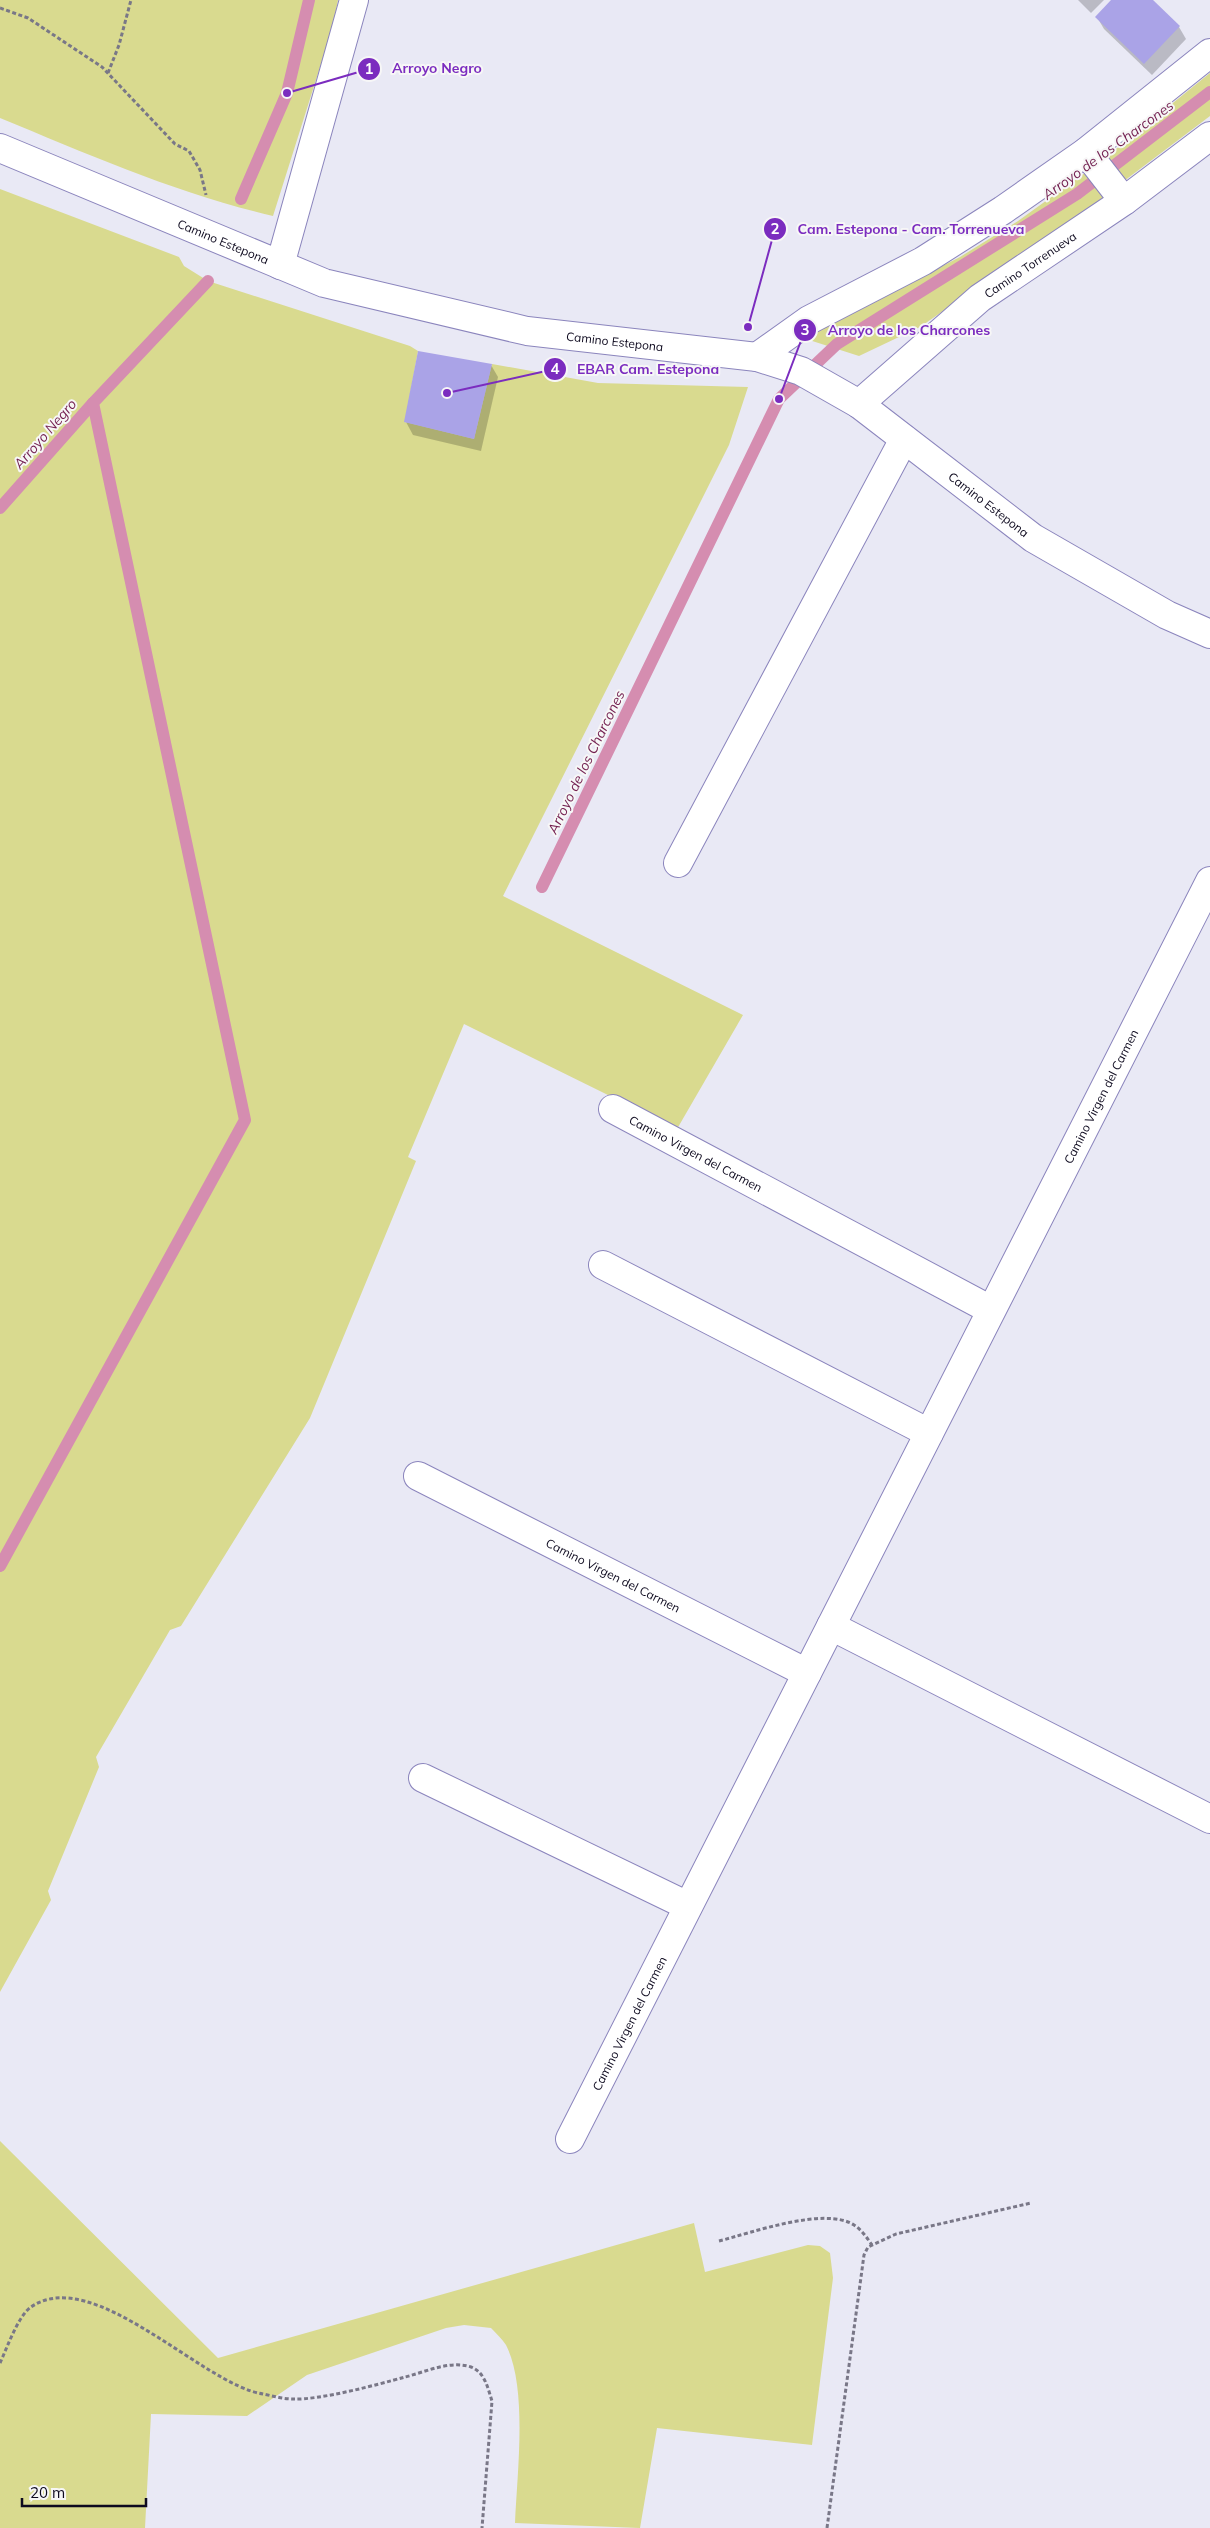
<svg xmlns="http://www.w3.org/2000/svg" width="1210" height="2528" font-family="Mulish,sans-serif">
<rect width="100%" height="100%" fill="#e9e9f5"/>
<g fill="#d9da8f">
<path d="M 0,0 L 338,0 L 333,26 L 273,216 C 178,194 90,155 0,118 Z"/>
<polygon points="1210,73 1210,116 1124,181 1106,157"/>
<polygon points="1086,172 1106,198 920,327 859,356 806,339 822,327 960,257 1018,221"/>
<polygon points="0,189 179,257 184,266 208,281 410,346 418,351 405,422 474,439 492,364 598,383 748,387 729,445 503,896 743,1015 677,1129 464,1024 408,1157 416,1161 310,1418 181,1626 170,1630 96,1757 99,1767 48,1891 51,1900 0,1992"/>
<path d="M 0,2141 L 218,2358 L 694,2223 L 705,2272 L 808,2245 L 820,2246 L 830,2253 L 833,2278 L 812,2445 L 657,2428 L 640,2528 L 515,2523 C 517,2474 528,2388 506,2345 C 502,2339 496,2333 491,2328 L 464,2325 L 446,2328 L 307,2375 L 247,2416 L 151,2414 L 145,2528 L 0,2528 Z"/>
</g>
<g fill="#0003">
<polygon points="1078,0 1104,0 1091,13"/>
<polygon points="1113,0 1151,0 1179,27 1186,39 1152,75 1104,29 1097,17"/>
<polygon points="491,365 498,377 481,451 413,435 406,422"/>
</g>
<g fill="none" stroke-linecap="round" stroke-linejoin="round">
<g stroke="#d58db0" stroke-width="12">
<polyline points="241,199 287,93 309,0"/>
<polyline points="0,508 93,403"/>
<polyline points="542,887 779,399 837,344 1077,194 1210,92"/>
<polyline points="0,1566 245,1120 93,403 208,281"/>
</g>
</g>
<g fill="#aaa3e7">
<polygon points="1111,0 1153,0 1180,26 1144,64 1095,17"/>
<polygon points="418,351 492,364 474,439 404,422"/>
</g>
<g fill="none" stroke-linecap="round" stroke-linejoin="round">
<defs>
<g id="minor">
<polyline points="1086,152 1124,201"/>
<polyline points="280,265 354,0"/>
<polyline points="757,357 809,320 923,261 1003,210 1086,152 1210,53"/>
<polyline points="678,863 904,439"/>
<path id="s1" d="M 613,1109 L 991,1310"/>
<polyline points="603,1265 929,1433"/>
<path id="s2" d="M 418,1476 L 807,1673"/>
<polyline points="831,1626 1210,1819"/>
<polyline points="423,1778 688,1906"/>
<path id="s3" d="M 570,2139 L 1210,881"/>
</g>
<g id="tertiary">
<path id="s4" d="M 859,404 L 980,298 L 1124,201 L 1210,136"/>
</g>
<g id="secondary">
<path id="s5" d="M 0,148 L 324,283 L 527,331 L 757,357 L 801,371 L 859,404 L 1033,538 L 1167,615 L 1210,634"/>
</g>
</defs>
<use href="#minor" stroke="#8b85bd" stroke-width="30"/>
<use href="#tertiary" stroke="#8b85bd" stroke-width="30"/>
<use href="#secondary" stroke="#8b85bd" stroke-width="30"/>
<g stroke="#797787" stroke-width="3" stroke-dasharray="4 2.5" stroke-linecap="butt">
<polyline points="0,8 28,18 102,67 175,144 189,151 200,170 206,195"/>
<polyline points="108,73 119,45 131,0"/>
<path d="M 719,2241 C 751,2233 825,2206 854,2225 C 862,2230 867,2238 872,2245"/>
<path d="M 0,2363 C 7,2348 18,2316 31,2307 C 93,2264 203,2385 263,2394 C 273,2396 283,2399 293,2399 C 321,2400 376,2385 405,2377 C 426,2372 449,2360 471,2367 C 485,2372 488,2389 492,2401 L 482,2528"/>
<polyline points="827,2528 864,2255 868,2247 896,2234 1031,2203"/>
</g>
<use href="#minor" stroke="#fff" stroke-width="28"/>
<use href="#tertiary" stroke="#fff" stroke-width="28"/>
<use href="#secondary" stroke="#fff" stroke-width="28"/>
</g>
<g text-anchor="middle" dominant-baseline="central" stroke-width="4" stroke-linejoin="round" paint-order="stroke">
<g font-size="12" fill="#0e0a1f" stroke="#f7f7f7">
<text stroke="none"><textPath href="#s5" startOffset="242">Camino Estepona</textPath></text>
<text stroke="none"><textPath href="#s4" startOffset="221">Camino Torrenueva</textPath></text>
<text stroke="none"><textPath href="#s5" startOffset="648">Camino Estepona</textPath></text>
<text stroke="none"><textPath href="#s5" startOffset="1068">Camino Estepona</textPath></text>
<text stroke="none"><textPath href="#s3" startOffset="1170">Camino Virgen del Carmen</textPath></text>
<text stroke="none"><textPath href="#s1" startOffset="94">Camino Virgen del Carmen</textPath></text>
<text stroke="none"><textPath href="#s2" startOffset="219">Camino Virgen del Carmen</textPath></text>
<text stroke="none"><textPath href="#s3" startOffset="130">Camino Virgen del Carmen</textPath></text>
</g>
<g font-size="14" font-style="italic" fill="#721e4f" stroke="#f7f7f7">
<text transform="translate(1108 150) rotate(-36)">Arroyo de los Charcones</text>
<text transform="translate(45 434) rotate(-49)">Arroyo Negro</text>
<text transform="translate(586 762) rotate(-64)">Arroyo de los Charcones</text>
</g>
</g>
<path fill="none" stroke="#7b2cbf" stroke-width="2" d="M287 93L369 69M748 327L775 229M779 399L805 330M447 393L555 369"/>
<g fill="#7b2cbf" stroke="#f7f7f7" stroke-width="2">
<circle cx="287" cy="93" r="5"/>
<circle cx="748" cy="327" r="5"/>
<circle cx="779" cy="399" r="5"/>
<circle cx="447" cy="393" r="5"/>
<circle cx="369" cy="69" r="12"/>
<circle cx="775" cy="229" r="12"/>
<circle cx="805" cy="330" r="12"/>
<circle cx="555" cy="369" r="12"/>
</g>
<g font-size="15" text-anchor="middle" font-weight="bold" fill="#fff">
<text x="369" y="74">1</text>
<text x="775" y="234">2</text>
<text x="805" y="335">3</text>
<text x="555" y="374">4</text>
</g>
<g font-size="14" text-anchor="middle" font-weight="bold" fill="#7b2cbf" stroke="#f7f7f7" stroke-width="4" stroke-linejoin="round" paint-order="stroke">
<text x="437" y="73">Arroyo Negro</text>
<text x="911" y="234">Cam. Estepona - Cam. Torrenueva</text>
<text x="909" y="335">Arroyo de los Charcones</text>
<text x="648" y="374">EBAR Cam. Estepona</text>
</g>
<path d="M22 2498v8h124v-8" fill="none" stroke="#0e0a1f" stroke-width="2.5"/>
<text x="30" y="2498" font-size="15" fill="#0e0a1f" stroke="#f7f7f7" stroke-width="4" paint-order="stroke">20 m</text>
</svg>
